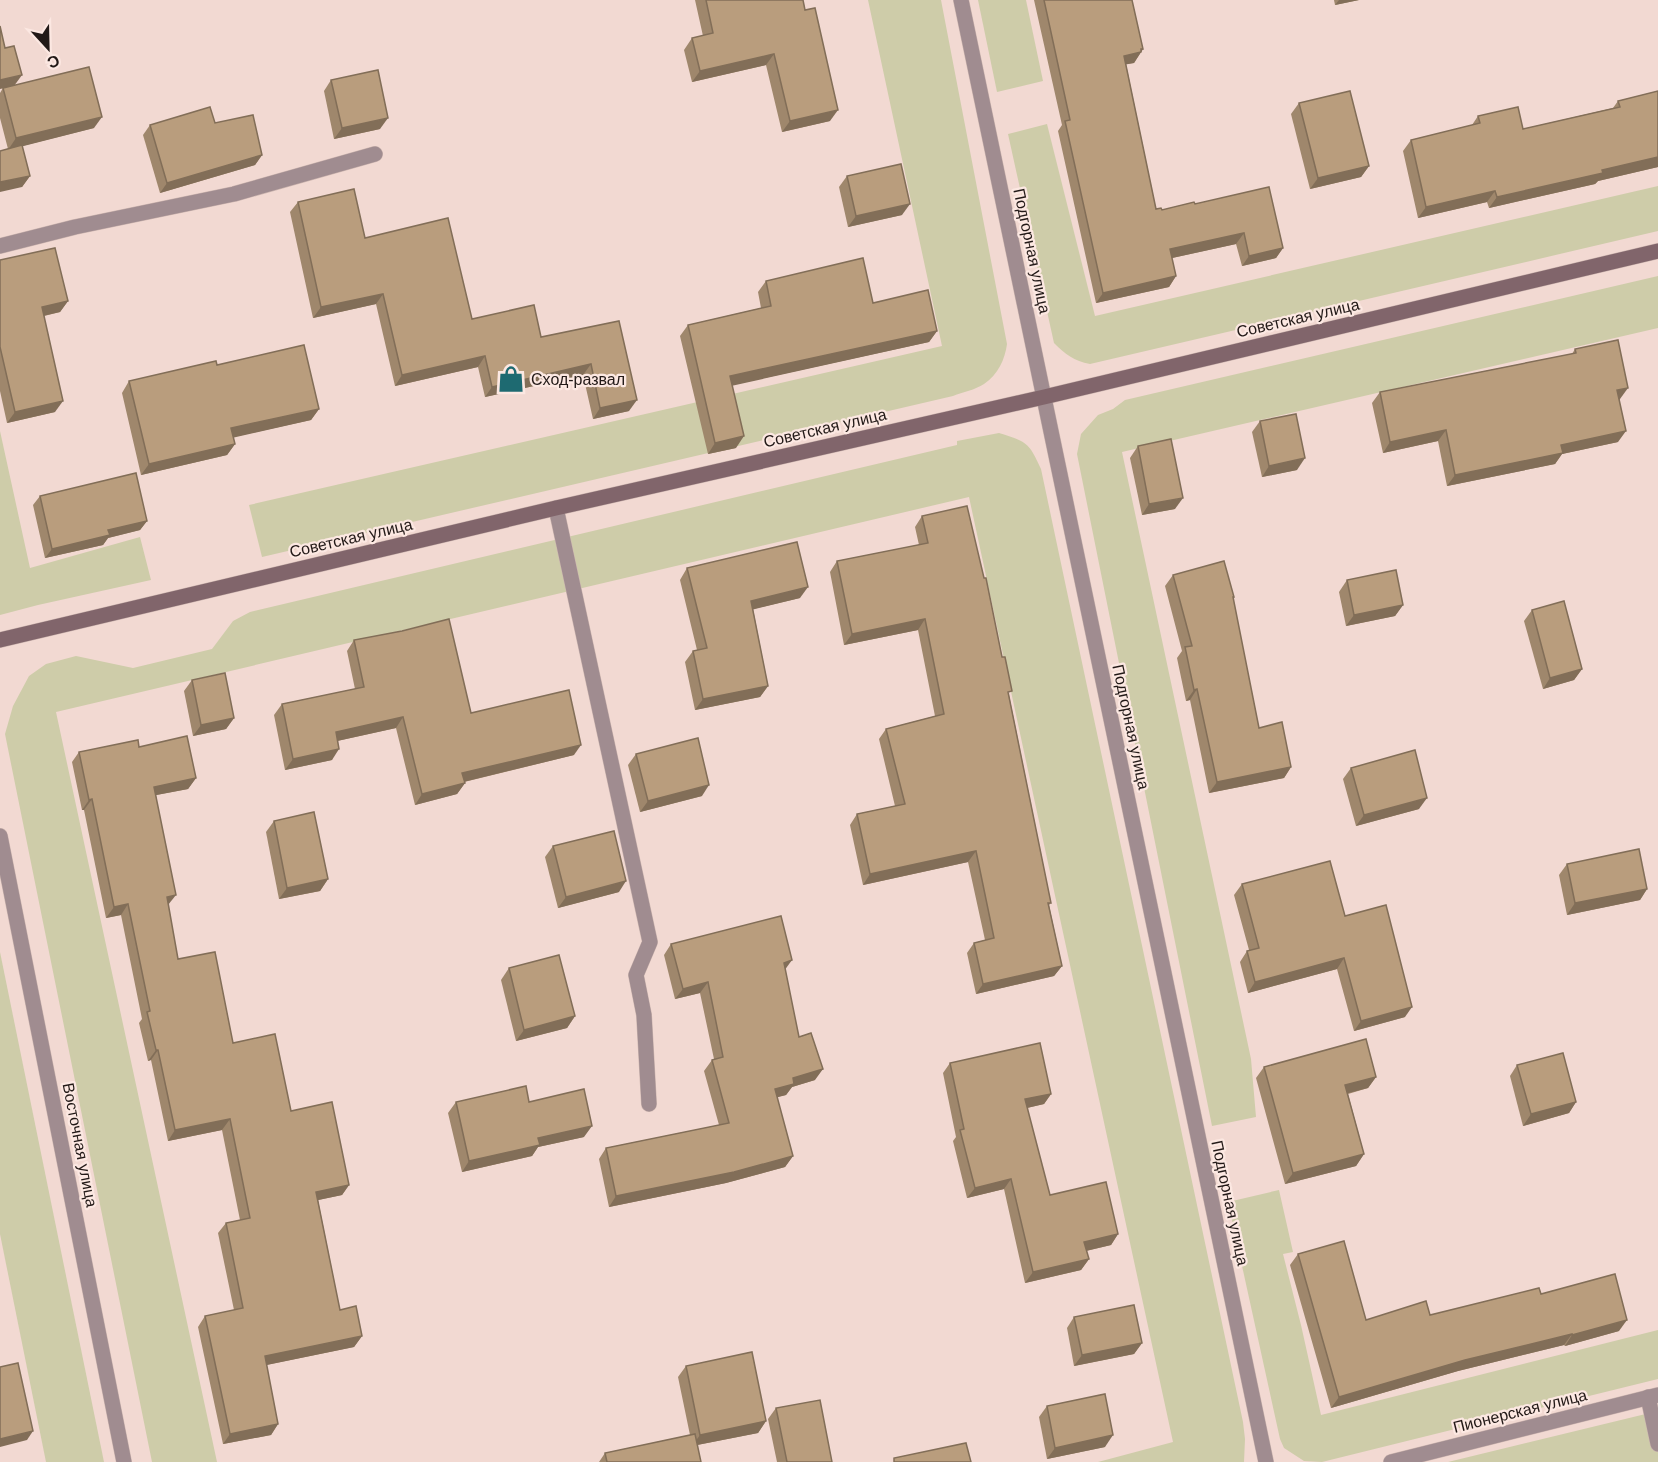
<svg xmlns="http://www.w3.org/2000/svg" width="1658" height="1462" font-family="Arial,sans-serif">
<rect width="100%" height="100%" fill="#f2d9d2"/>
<g fill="#cecca9">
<path d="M 868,0 L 941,0 L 1007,344 C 1005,359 998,375 984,384 C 975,390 963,392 953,396 L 262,557 L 249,505 L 942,346 Z"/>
<polygon points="978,0 1026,0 1043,81 997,92"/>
<path d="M 1047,124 L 1095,316 L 1658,186 L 1658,231 L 1090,364 C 1074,361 1065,354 1054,343 L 1008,134 Z"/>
<polygon points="1658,276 1658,328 1122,452 1251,1059 1256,1117 1212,1126 1077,454 1081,434 1098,415 1113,409 1125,400"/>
<polygon points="0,431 30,568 140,537 151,580 38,605 0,615"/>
<path d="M 999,433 C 1028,442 1029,443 1041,469 L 1243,1422 L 1245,1439 L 1244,1462 L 1098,1462 L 1173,1442 L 969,497 L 56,712 L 217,1462 L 152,1462 L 5,734 L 13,706 L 29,676 L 46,664 L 76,656 L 133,668 L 212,649 L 233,621 L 250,612 L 957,445 L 957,441 Z"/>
<polygon points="0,952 104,1462 46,1462 0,1234"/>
<polygon points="1279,1190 1293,1252 1283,1254 1301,1325 1321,1415 1658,1330 1658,1379 1322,1462 1304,1461 1284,1448 1280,1439 1228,1202"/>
<polygon points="1658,1411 1658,1462 1448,1462"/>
</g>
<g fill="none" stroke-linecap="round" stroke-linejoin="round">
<defs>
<g id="lane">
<polyline points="0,246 75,227 234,194 375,154"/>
<polyline points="556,508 650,942 636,975 644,1015 649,1104"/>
<polyline points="1648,1397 1658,1444"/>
</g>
<g id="street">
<polyline points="961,0 1266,1462"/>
<polyline points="0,836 124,1462"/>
<polyline points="1391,1462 1658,1395"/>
</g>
<polyline id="secondary" points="0,640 556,508 1044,397 1658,251"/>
</defs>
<use href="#lane" stroke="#cdb6b0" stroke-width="16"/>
<use href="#street" stroke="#cdb6b0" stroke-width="16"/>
<use href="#secondary" stroke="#cdb6b0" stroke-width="16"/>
<use href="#lane" stroke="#a08c90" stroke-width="15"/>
<use href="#street" stroke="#a08c90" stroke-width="15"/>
<use href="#secondary" stroke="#81656b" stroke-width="15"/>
</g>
<g fill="#9f876c">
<polygon points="695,0 803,0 830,121 782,132 766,65 692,82 684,50 692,38 703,36"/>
<polygon points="1034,0 1132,0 1143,49 1134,63 1126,64 1156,209 1162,210 1195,204 1283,248 1276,258 1242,266 1236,244 1172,258 1176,276 1169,287 1096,303 1058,131 1062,125"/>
<polygon points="1334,0 1359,0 1335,5"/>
<polygon points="331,80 380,129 334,139 324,91"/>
<polygon points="3,88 94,128 22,146 30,176 22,187 8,149 0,118 0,93"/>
<polygon points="1658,91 1658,167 1598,181 1595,184 1489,208 1487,202 1418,218 1403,151 1411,140 1472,125 1478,116 1523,129 1613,108 1618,101"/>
<polygon points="1299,103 1369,166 1361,177 1310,189 1291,114"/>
<polygon points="215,123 262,155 255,165 160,193 143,135 150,125"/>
<polygon points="847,176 902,215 848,227 839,187"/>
<polygon points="298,202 365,238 472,319 541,337 619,321 629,411 593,419 583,375 485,397 478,367 395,386 376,304 313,318 290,212"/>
<polygon points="0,260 68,301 60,312 44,316 55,412 7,423 0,391"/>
<polygon points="766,281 873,303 937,331 929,342 732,385 736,448 708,454 680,336 688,325 761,308 758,292"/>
<polygon points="1575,349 1620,399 1618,442 1562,454 1555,464 1447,486 1438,441 1383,453 1372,403 1380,392 1572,354"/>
<polygon points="217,365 319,409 311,420 233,437 235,444 227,455 141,475 122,393 129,381"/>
<polygon points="1260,421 1297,470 1262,477 1252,432"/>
<polygon points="1138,446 1175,509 1142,515 1130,458"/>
<polygon points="40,496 147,521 140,530 108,538 103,545 45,558 33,505"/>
<polygon points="922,516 1009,695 1051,903 1049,905 1062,966 1054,976 976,994 967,953 974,943 985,940 968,862 863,885 850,825 857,814 895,806 879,739 886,729 935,716 918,630 844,645 830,572 837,561 919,545 915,527"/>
<polygon points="687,568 800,598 753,609 768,686 760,697 695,710 685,662 693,651 697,650 680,580"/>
<polygon points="1173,575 1234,597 1233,598 1259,728 1291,767 1284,778 1209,793 1190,700 1186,701 1177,658 1182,651 1165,586"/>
<polygon points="1347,580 1403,605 1395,616 1346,626 1339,592"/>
<polygon points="1532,610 1582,669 1574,680 1543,689 1524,621"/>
<polygon points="354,640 471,713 574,755 464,782 465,783 457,794 415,805 396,728 337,741 332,760 285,770 274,715 282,704 355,689 347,651"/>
<polygon points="192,680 234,718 226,729 193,736 184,691"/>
<polygon points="139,747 196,778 188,789 156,795 168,905 178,959 233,1043 291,1111 349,1185 342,1195 318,1200 340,1310 362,1336 354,1347 266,1365 278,1424 271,1435 223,1444 198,1327 205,1316 234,1310 218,1233 226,1223 240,1220 222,1130 168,1141 151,1060 148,1061 139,1023 142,1019 121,915 106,918 84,810 82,810 72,762 79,752"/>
<polygon points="636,754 702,796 640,812 628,765"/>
<polygon points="1351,768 1419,809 1356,826 1343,779"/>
<polygon points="274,821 328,879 320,891 279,899 266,832"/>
<polygon points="553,846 619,892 558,908 545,857"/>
<polygon points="1567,864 1647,889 1640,900 1567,915 1559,875"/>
<polygon points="1242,884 1345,916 1405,1017 1354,1031 1337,969 1248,993 1240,962 1247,951 1249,950 1234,895"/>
<polygon points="671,944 785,970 799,1037 815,1080 792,1087 786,1095 777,1097 793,1156 785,1167 726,1183 609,1207 599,1159 606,1148 719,1125 704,1071 712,1060 714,1059 700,993 675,999 664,955"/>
<polygon points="509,968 575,1016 567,1028 516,1041 501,980"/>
<polygon points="950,1063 1051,1094 1044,1104 1027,1108 1050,1195 1118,1234 1111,1245 1086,1251 1089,1259 1081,1270 1025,1283 1004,1189 967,1198 953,1141 956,1137 943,1073"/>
<polygon points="1517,1065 1576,1102 1569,1113 1523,1126 1510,1076"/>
<polygon points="1264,1067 1376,1077 1368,1088 1348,1094 1364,1154 1356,1166 1285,1184 1256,1078"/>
<polygon points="456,1102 529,1102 584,1137 538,1147 532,1156 462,1172 448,1113"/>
<polygon points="1298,1254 1366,1320 1430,1315 1541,1294 1619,1331 1565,1346 1564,1345 1458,1371 1331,1408 1290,1265"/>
<polygon points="1074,1317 1142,1343 1134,1354 1074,1366 1067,1328"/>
<polygon points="686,1366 766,1421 758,1433 697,1445 701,1462 599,1462 605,1453 690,1435 678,1377"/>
<polygon points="1047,1406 1105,1447 1047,1459 1039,1417"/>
<polygon points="776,1408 832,1462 777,1462 768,1419"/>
</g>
<g fill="#826e58">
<polygon points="1339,0 1359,0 1335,5"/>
<polygon points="1141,49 1143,49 1134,63 1117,66 1124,56"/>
<polygon points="774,54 766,65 692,82 700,71"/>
<polygon points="22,75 14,86 0,89 0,80"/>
<polygon points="838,110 830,121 782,132 790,121"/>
<polygon points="102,117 94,128 8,150 16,138"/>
<polygon points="388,118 380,129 334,139 342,128"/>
<polygon points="262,155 255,165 160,193 167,183"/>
<polygon points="1658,157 1658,167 1598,181 1595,184 1489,208 1497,197 1602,170"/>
<polygon points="1369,166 1361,177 1310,189 1318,178"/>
<polygon points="30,176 22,187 0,192 0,182"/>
<polygon points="1495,191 1487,202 1418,218 1426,207"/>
<polygon points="910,204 902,215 848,227 856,216"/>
<polygon points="1244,233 1236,244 1163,260 1170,249"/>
<polygon points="1283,248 1276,258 1242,266 1249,256"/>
<polygon points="1176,276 1169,287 1096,303 1103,293"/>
<polygon points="383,294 376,304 313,318 321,307"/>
<polygon points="68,301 60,312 34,318 42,307"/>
<polygon points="937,331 929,342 722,388 730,376"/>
<polygon points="485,356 478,367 395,386 402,375"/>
<polygon points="591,364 583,375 485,397 492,387"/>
<polygon points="1628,388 1620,399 1610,401 1617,390"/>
<polygon points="637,400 629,411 593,419 600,408"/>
<polygon points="63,401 55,412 7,423 15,412"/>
<polygon points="319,409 311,420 223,440 231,428"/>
<polygon points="1446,430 1438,441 1383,453 1390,442"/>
<polygon points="1626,431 1618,442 1562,454 1555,464 1447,486 1455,475 1561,445"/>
<polygon points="744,436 736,448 708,454 715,443"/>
<polygon points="235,444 227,455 141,475 149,464"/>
<polygon points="1305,458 1297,470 1262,477 1269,466"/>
<polygon points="1183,498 1175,509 1142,515 1149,504"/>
<polygon points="147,521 140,530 108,538 103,545 45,558 52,549 108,530"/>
<polygon points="808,587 800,598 743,612 751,601"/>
<polygon points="1403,605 1395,616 1346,626 1354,615"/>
<polygon points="925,619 918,630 844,645 852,634"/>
<polygon points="1582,669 1574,680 1543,689 1550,678"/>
<polygon points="768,686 760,697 695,710 703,699"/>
<polygon points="1197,689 1190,700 1186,701 1194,690"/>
<polygon points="403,717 396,728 328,743 336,732"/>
<polygon points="234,718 226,729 193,736 201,725"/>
<polygon points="581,745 574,755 455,784 462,773"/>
<polygon points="339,749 332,760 285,770 293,759"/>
<polygon points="1291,767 1284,778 1209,793 1217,782"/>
<polygon points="196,778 188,789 146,797 154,787"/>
<polygon points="465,783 457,794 415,805 422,794"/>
<polygon points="709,785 702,796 640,812 648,801"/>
<polygon points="1427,798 1419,809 1356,826 1364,815"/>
<polygon points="92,799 84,810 82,810 89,800"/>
<polygon points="976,851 968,862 863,885 870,874"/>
<polygon points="328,879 320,891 279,899 287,888"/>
<polygon points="626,881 619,892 558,908 566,897"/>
<polygon points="1647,889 1640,900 1567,915 1575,903"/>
<polygon points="176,895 168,905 167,897"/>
<polygon points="128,904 121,915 106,918 114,907"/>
<polygon points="1344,958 1337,969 1248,993 1255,982"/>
<polygon points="792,960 784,971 784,963"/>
<polygon points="1062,966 1054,976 976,994 983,984"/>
<polygon points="708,982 700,993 675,999 683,989"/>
<polygon points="1412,1007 1405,1017 1354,1031 1361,1021"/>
<polygon points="575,1016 567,1028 516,1041 524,1030"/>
<polygon points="156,1050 158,1050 151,1060 148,1061"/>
<polygon points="823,1069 815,1080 792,1087 786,1095 767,1100 775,1089 793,1078"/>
<polygon points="1376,1077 1368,1088 1337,1096 1345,1085"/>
<polygon points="1051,1094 1044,1104 1018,1110 1025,1099"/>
<polygon points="1576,1102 1569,1113 1523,1126 1531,1114"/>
<polygon points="230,1119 222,1130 168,1141 175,1130"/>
<polygon points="592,1126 584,1137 538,1147 532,1156 462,1172 469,1161 538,1138"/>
<polygon points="1364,1154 1356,1166 1285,1184 1293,1173"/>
<polygon points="793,1156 785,1167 726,1183 609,1207 616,1196"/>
<polygon points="1011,1179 1004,1189 967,1198 975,1188"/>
<polygon points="349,1185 342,1195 309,1202 316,1192"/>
<polygon points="1118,1234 1111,1245 1077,1253 1084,1242"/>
<polygon points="1089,1259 1081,1270 1025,1283 1033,1272"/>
<polygon points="1627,1320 1619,1331 1565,1346 1572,1335"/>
<polygon points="1572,1334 1564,1345 1458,1371 1331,1408 1339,1397 1465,1360"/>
<polygon points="362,1336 354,1347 257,1367 265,1356"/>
<polygon points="1142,1343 1134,1354 1074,1366 1082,1355"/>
<polygon points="766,1421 758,1433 692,1446 700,1435"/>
<polygon points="278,1424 271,1435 223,1444 230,1434"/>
<polygon points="33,1431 27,1440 0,1447 0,1439"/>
<polygon points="1113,1435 1105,1447 1047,1459 1055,1448"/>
</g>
<g fill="#b99d7d" stroke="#826e58" stroke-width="1.5">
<polygon points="706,0 803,0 805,10 815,8 838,110 790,121 774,54 700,71 692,38 713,33"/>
<polygon points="1044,0 1132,0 1143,49 1141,49 1141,52 1124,56 1156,209 1161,208 1162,210 1194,202 1195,204 1269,187 1283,248 1249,256 1244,233 1170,249 1176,276 1103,293 1065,121 1070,120"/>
<polygon points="0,26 5,48 14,46 22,75 0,80"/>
<polygon points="89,67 102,117 16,138 3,88"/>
<polygon points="378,70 388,118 342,128 331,80"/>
<polygon points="1350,91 1369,166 1318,178 1299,103"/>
<polygon points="1658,91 1658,157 1602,170 1603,173 1497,197 1495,191 1426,207 1411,140 1480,123 1478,116 1518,107 1523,129 1620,107 1618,101"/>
<polygon points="210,107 215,123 253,115 262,155 167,183 150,125"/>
<polygon points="22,145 30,176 0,182 0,151"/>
<polygon points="901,164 910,204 856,216 847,176"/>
<polygon points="354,189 365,238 448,218 472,319 534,305 541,337 619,321 637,400 600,408 591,364 492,387 485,356 402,375 383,294 321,307 298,202"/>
<polygon points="55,248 68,301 42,307 63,401 15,412 0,347 0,260"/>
<polygon points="863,258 873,303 928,290 937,331 730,376 744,436 715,443 688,325 771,306 766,281"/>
<polygon points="1618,340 1628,388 1617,390 1626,431 1561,445 1563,453 1455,475 1446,430 1390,442 1380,392 1576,353 1575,349"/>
<polygon points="304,345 319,409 231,428 235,444 149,464 129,381 216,361 217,365"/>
<polygon points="1296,414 1305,458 1269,466 1260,421"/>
<polygon points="1171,439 1183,498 1149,504 1138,446"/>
<polygon points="136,473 147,521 108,530 110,535 52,549 40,496"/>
<polygon points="967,506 984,578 986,578 1002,657 1005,657 1012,691 1008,692 1051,903 1048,903 1062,966 983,984 974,943 994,938 976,851 870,874 857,814 905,804 886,729 944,714 925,619 852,634 837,561 928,543 922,516"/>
<polygon points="797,542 808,587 751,601 768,686 703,699 693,651 707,648 687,568"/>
<polygon points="1224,561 1234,597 1233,597 1259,728 1282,722 1291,767 1217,782 1197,689 1194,690 1185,647 1192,646 1173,575"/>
<polygon points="1396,570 1403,605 1354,615 1347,580"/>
<polygon points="1564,601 1582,669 1550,678 1532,610"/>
<polygon points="449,619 471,713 569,690 581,745 462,773 465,783 422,794 403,717 336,732 339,749 293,759 282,704 364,687 354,640 402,631"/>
<polygon points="225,673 234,718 201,725 192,680"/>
<polygon points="187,736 196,778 154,787 176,895 167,897 178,959 215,952 233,1043 275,1034 291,1111 332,1102 349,1185 316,1192 340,1310 356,1306 362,1336 265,1356 278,1424 230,1434 205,1316 243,1308 226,1223 250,1218 230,1119 175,1130 158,1050 156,1050 147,1012 150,1011 128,904 114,907 92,799 89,800 79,752 138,740 139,747"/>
<polygon points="698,738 709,785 648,801 636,754"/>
<polygon points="1415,750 1427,798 1364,815 1351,768"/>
<polygon points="314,812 328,879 287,888 274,821"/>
<polygon points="614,831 626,881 566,897 553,846"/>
<polygon points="1639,849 1647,889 1575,903 1567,864"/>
<polygon points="1330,861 1345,916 1386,905 1412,1007 1361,1021 1344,958 1255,982 1247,951 1259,948 1242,884"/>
<polygon points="781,916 792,960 784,963 799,1037 811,1033 823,1069 793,1078 794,1084 775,1089 793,1156 734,1172 616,1196 606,1148 729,1123 712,1060 723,1057 708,982 683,989 671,944"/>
<polygon points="559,955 575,1016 524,1030 509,968"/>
<polygon points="1366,1039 1376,1077 1345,1085 1364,1154 1293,1173 1264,1067"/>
<polygon points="1040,1043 1051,1094 1025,1099 1050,1195 1106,1182 1118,1234 1084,1242 1089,1259 1033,1272 1011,1179 975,1188 960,1130 964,1129 950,1063"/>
<polygon points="1563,1053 1576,1102 1531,1114 1517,1065"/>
<polygon points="526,1086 529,1102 584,1089 592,1126 538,1138 540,1145 469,1161 456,1102"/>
<polygon points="1344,1241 1366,1320 1426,1301 1430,1315 1539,1288 1541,1294 1615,1274 1627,1320 1572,1335 1572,1334 1465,1360 1339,1397 1298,1254"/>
<polygon points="1134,1305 1142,1343 1082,1355 1074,1317"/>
<polygon points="752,1352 766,1421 700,1435 686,1366"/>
<polygon points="18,1363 33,1431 0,1439 0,1367"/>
<polygon points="1105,1394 1113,1435 1055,1448 1047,1406"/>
<polygon points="820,1400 832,1462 787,1462 776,1408"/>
<polygon points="695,1434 701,1462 607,1462 605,1453"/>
<polygon points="966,1443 971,1462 894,1462 894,1458"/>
</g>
<defs>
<symbol id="shop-bare" viewBox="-9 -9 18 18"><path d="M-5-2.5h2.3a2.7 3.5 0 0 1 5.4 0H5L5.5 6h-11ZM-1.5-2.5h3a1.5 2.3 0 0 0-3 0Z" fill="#1e6a71" stroke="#fce8e2" stroke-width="2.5" paint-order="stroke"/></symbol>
</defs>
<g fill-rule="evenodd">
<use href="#shop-bare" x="492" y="360" width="38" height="38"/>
</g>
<g text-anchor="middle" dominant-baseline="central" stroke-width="4.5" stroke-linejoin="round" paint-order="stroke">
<g font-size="16" fill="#221917" stroke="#fce8e2">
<text transform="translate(1032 251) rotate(78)">Подгорная улица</text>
<text transform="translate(1298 318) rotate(-13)">Советская улица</text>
<text transform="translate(825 428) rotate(-13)">Советская улица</text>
<text transform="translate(351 538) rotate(-13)">Советская улица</text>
<text transform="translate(1131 727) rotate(78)">Подгорная улица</text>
<text transform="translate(80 1145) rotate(79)">Восточная улица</text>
<text transform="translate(1230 1203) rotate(78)">Подгорная улица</text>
<text transform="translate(1520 1411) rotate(-14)">Пионерская улица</text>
</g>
<g font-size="16" fill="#221917" stroke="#fce8e2" text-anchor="start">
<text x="531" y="379">Сход-развал</text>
</g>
</g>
<g transform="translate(48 48) rotate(158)" stroke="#fce8e2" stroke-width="4.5" paint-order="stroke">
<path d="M0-4.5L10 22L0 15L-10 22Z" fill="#221917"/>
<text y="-9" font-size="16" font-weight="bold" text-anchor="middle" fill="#221917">С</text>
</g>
</svg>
